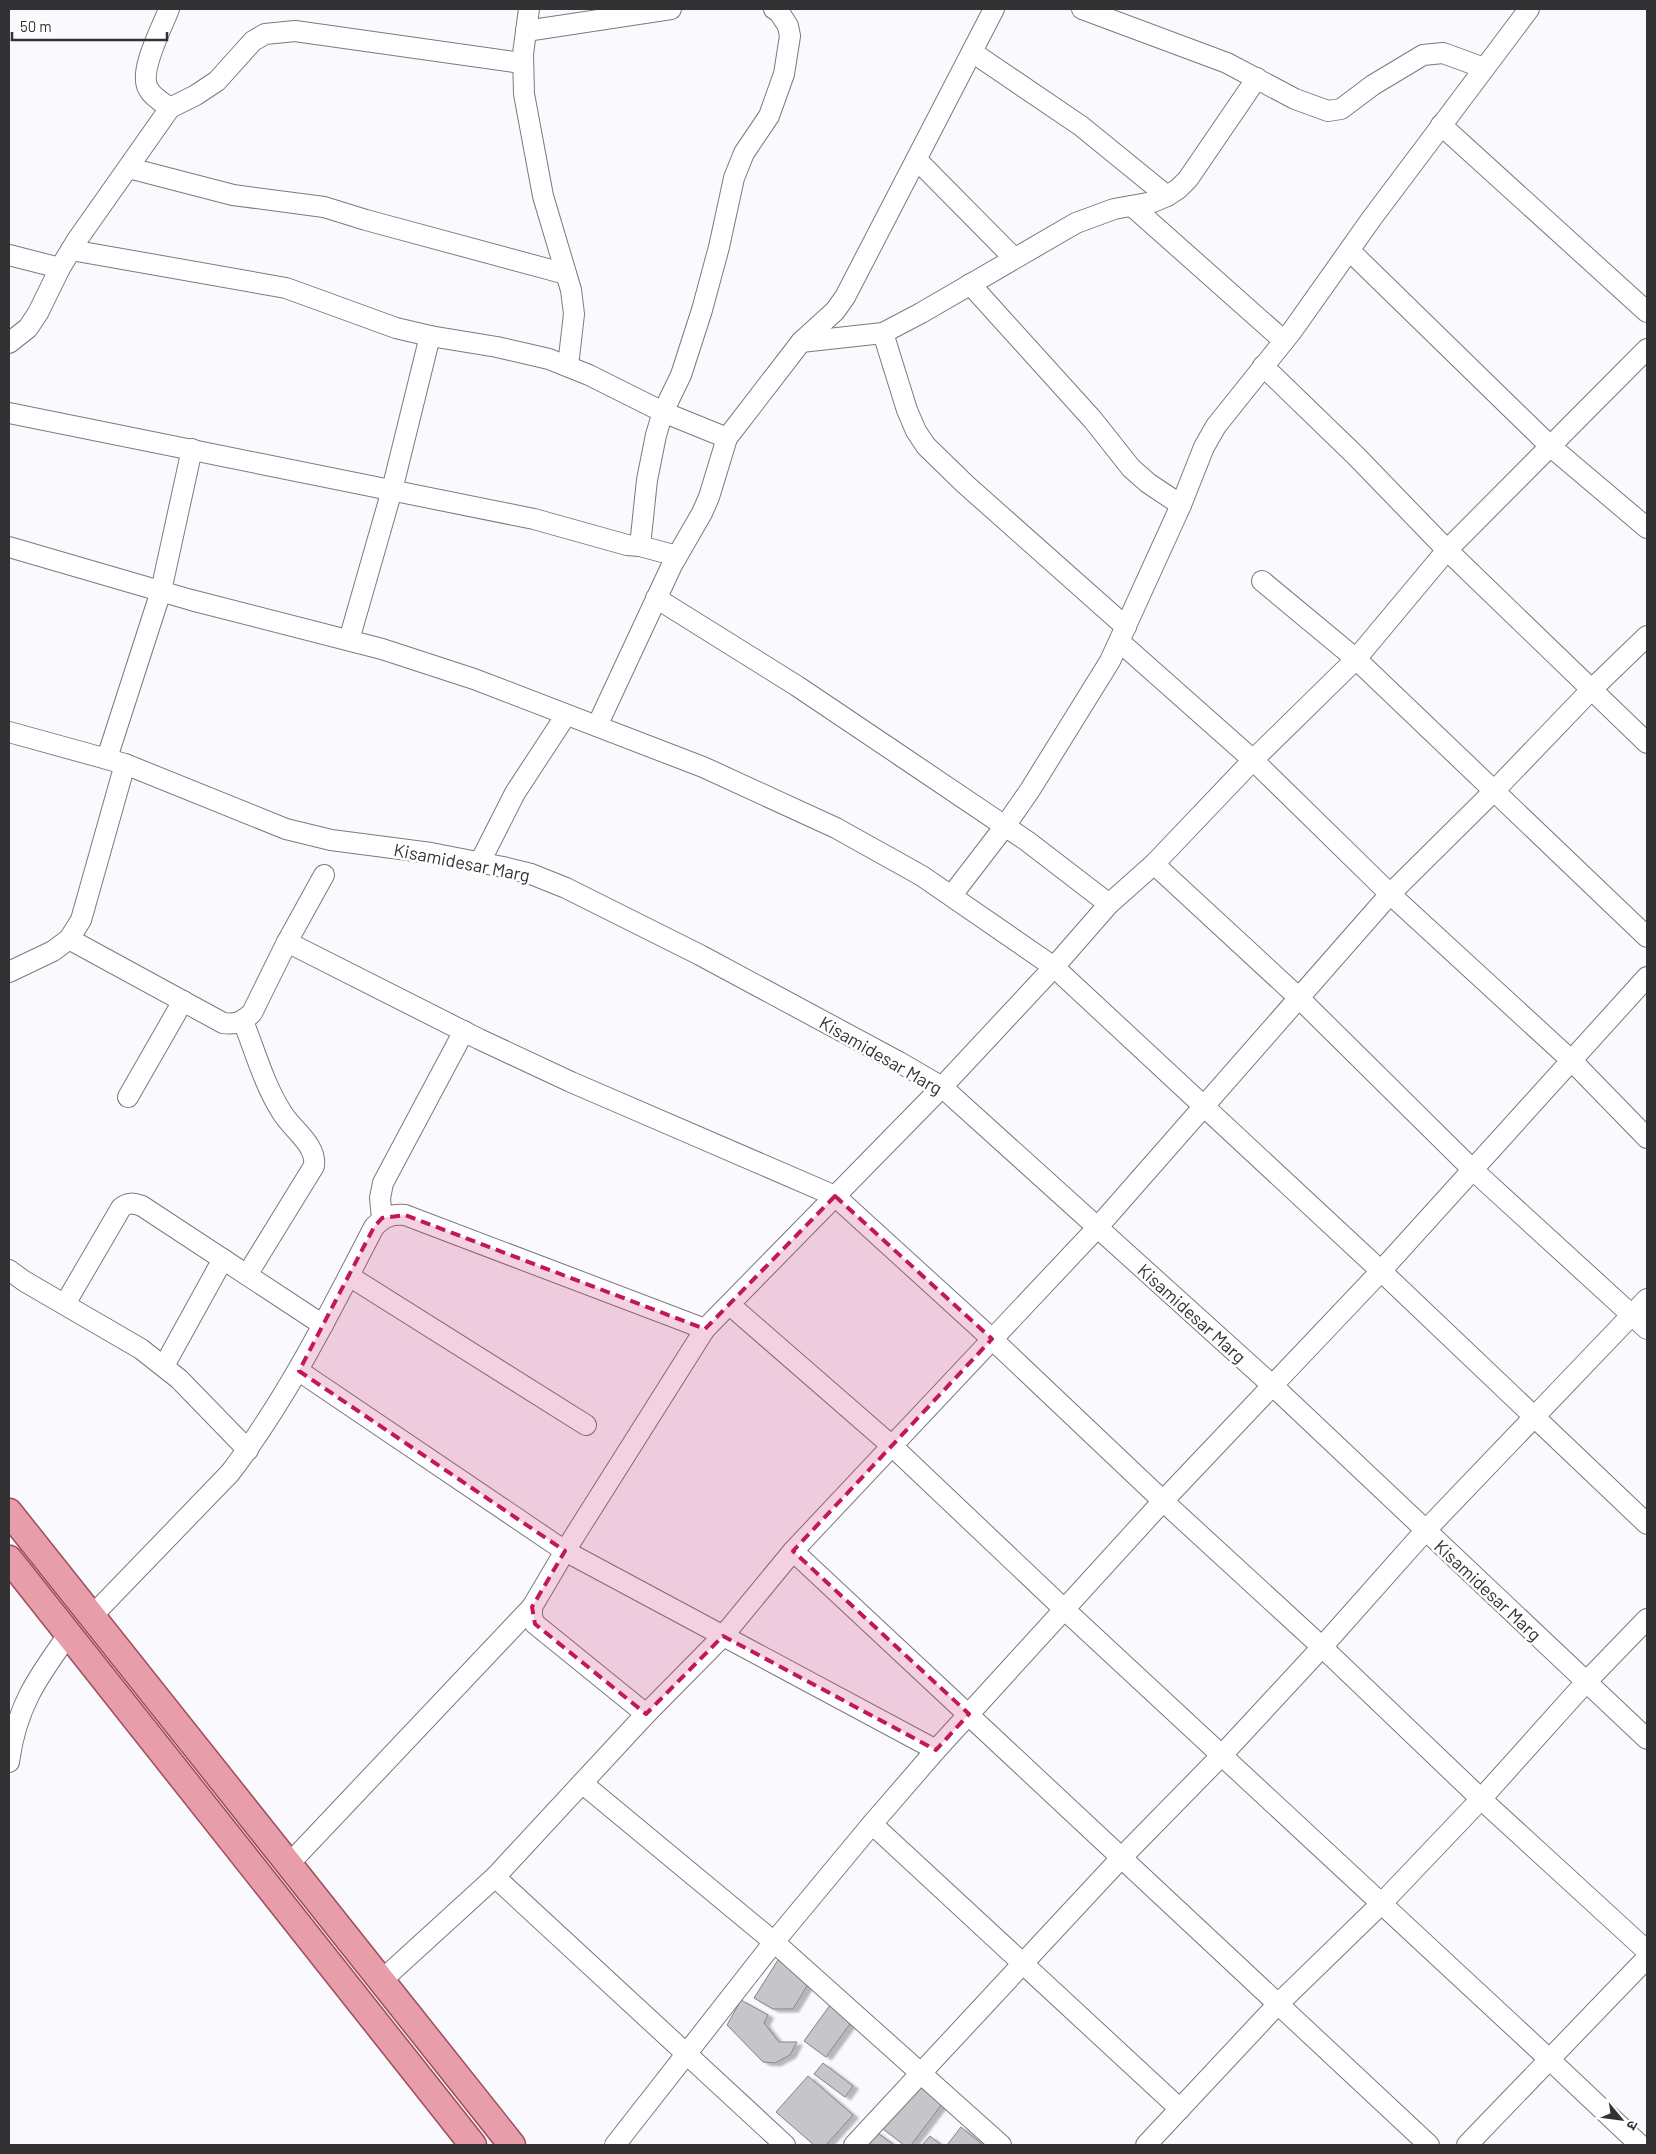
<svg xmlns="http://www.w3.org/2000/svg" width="1656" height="2154" font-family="Barlow,'Noto Sans Devanagari',sans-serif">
<defs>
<filter id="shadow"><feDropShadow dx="5.5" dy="3" stdDeviation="1" flood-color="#0004"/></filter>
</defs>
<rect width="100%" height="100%" fill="#f9f9fe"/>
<g fill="#c5c5ca" stroke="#838387" filter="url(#shadow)">
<polygon points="778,1960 810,1981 793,2009 773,2009 754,1998"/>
<polygon points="741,2000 768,2015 764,2023 779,2042 797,2042 790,2055 775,2063 763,2062 727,2025"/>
<polygon points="833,2001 855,2017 826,2057 804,2041"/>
<polygon points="823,2063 853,2086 845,2097 814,2074"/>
<polygon points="808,2076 853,2115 826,2145 814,2145 776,2112"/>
<polygon points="920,2080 946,2099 911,2145 904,2145 883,2129"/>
<polygon points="961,2127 983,2145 947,2145"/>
<polygon points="875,2131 894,2145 864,2145"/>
<polygon points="930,2136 941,2145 922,2145"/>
</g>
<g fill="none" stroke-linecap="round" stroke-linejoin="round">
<defs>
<g id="minor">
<path d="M 169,9 C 162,28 137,73 149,90 C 153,97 163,103 170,108"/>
<polyline points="529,9 523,54 524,94 543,196 571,290 574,314 568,366"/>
<polyline points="1082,9 1227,63 1295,99 1328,111 1341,109 1373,85 1423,55 1443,53 1484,68"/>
<polyline points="526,31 671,9"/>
<polyline points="972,52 1081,126 1167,196"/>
<polyline points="1441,125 1647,312"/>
<polyline points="917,160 1014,258"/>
<polyline points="129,168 233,195 324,207 366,220 566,274"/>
<polyline points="1132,206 1284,341"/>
<polyline points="71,250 286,288 396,328 430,336 497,347 549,359 589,375 663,412 727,438"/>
<polyline points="1350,251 1550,446 1647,528"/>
<polyline points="9,255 60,268"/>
<polyline points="970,284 1093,420 1131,468 1148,483 1181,505"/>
<polyline points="883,333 907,410 916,431 926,446 965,484 1126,627"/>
<polyline points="801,342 883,333 921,313 1076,223 1114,209 1153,202 1167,196 1178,189 1188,179 1257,78"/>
<polyline points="9,343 28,328 38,313 60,268 77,240 170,108 196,95 217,81 253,41 265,34 295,31 522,63"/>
<polyline points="1263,366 1356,456 1447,550 1647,743"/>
<polyline points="9,413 534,519 627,545 640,546 677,556"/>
<polyline points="640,546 647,480 656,435 663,412 681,375 702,310 719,247 734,178 744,153 769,116 784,74 790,36 788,26 779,12 774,9"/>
<polyline points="9,547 191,600 382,649 474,679 703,767 836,828 922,876 1054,967 1381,1271 1647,1524"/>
<polyline points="1262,581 1356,659 1647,937"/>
<polyline points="656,598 797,686 901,756 1027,841 1109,904"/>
<polyline points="349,640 392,490 430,336"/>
<polyline points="1120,642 1253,760 1390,894 1573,1062 1647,1138"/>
<polyline points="597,726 672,565 702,513 709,497 727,438 801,342 835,311 845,297 994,9"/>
<polyline points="9,732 125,764 286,829 331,840 431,853 503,867 531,874 566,888 700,955 899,1062 942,1087 1272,1385 1647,1739"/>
<polyline points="107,758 161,591 192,449"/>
<polyline points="480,862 515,793 566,715"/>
<polyline points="1154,864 1298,997 1473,1170 1647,1329"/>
<polyline points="952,895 1005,826 1030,790 1110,661 1181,505 1204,447 1216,426 1292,331 1372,218 1529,9"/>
<path d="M 69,939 L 223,1023 C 236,1025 242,1022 252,1013 L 287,942 L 324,875"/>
<polyline points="287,942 479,1039 571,1082 835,1196 992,1339 1163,1501 1322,1647 1481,1799 1647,1951"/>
<polyline points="9,972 53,951 69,939 81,920 125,764"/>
<path d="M 243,1021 C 255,1051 264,1084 281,1111 C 291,1129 317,1144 314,1166 L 247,1275"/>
<polyline points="128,1097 183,1001"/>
<polyline points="382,1218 380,1198 383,1183 464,1031"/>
<polyline points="9,1270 24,1281 141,1349 179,1379 248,1450"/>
<polyline points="349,1276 586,1425"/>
<path d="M 65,1304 L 121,1208 C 128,1202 133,1203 142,1206 L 323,1325"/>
<polyline points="730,1305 892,1446 1065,1610 1550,2060 1640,2145"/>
<polyline points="164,1366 223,1259"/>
<polyline points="299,1371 565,1551 936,1750"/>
<polyline points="793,1551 1429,2145"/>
<path d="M 91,1617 L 230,1473 C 288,1397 330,1312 374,1227 C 384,1217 390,1214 405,1215 L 705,1329"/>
<polyline points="646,1714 535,1624 532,1617 532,1607 565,1551 705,1329 942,1087 1054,967 1109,904 1154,864 1253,760 1356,659 1447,550 1647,349"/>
<path d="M 9,1762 C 16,1708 37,1678 68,1635"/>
<polyline points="582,1783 774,1942 1001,2145"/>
<polyline points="872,1824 1180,2109"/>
<polyline points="288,1865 532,1607"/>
<polyline points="495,1877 785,2145"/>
<polyline points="381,1981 495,1877 646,1714 723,1636 793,1551 1097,1228 1390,894 1495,790 1591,690 1647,636"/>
<polyline points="615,2145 774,1942 872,1824 936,1750 1163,1501 1381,1271 1647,977"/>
<polyline points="854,2145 1122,1857 1221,1756 1322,1647 1425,1531 1647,1299"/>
<polyline points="1146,2145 1277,2005 1382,1903 1481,1799 1586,1682 1647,1619"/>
<polyline points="1467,2145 1647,1958"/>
</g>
<g id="major">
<polyline points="9,1512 512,2145"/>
<polyline points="9,1559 473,2145"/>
</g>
</defs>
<use href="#minor" stroke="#7b7a7f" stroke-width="22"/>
<use href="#major" stroke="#9e4d5c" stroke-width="29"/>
<use href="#minor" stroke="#fff" stroke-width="20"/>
<use href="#major" stroke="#e89daa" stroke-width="26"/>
</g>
<path fill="#c2185b" fill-opacity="0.2" stroke="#c2185b" stroke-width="4" stroke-dasharray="10 6" stroke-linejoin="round" d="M 835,1196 L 992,1339 L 793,1551 L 969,1714 L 936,1750 L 723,1636 L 646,1714 L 535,1624 L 532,1607 L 565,1551 L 299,1371 L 374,1227 L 382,1218 L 405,1215 L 705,1329 Z"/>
<g text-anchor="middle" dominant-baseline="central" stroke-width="5" stroke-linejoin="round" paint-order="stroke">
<g font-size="18" fill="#323234" stroke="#fff">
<text transform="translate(462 862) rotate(11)">Kisamidesar Marg</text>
<text transform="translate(881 1055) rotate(30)">Kisamidesar Marg</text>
<text transform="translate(1192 1313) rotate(42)">Kisamidesar Marg</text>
<text transform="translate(1488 1590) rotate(43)">Kisamidesar Marg</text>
</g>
</g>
<rect width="1656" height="2154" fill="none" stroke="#323234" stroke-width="20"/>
<g transform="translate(1621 2119) rotate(119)" stroke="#ffffff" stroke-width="4" paint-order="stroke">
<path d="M0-4L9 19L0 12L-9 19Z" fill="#323234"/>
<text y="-8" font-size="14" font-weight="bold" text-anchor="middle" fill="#323234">उ</text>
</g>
<path d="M12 32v8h155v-8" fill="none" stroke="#323234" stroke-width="2.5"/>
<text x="20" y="32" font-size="15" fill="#323234" stroke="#ffffff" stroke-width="4" paint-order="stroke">50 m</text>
</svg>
